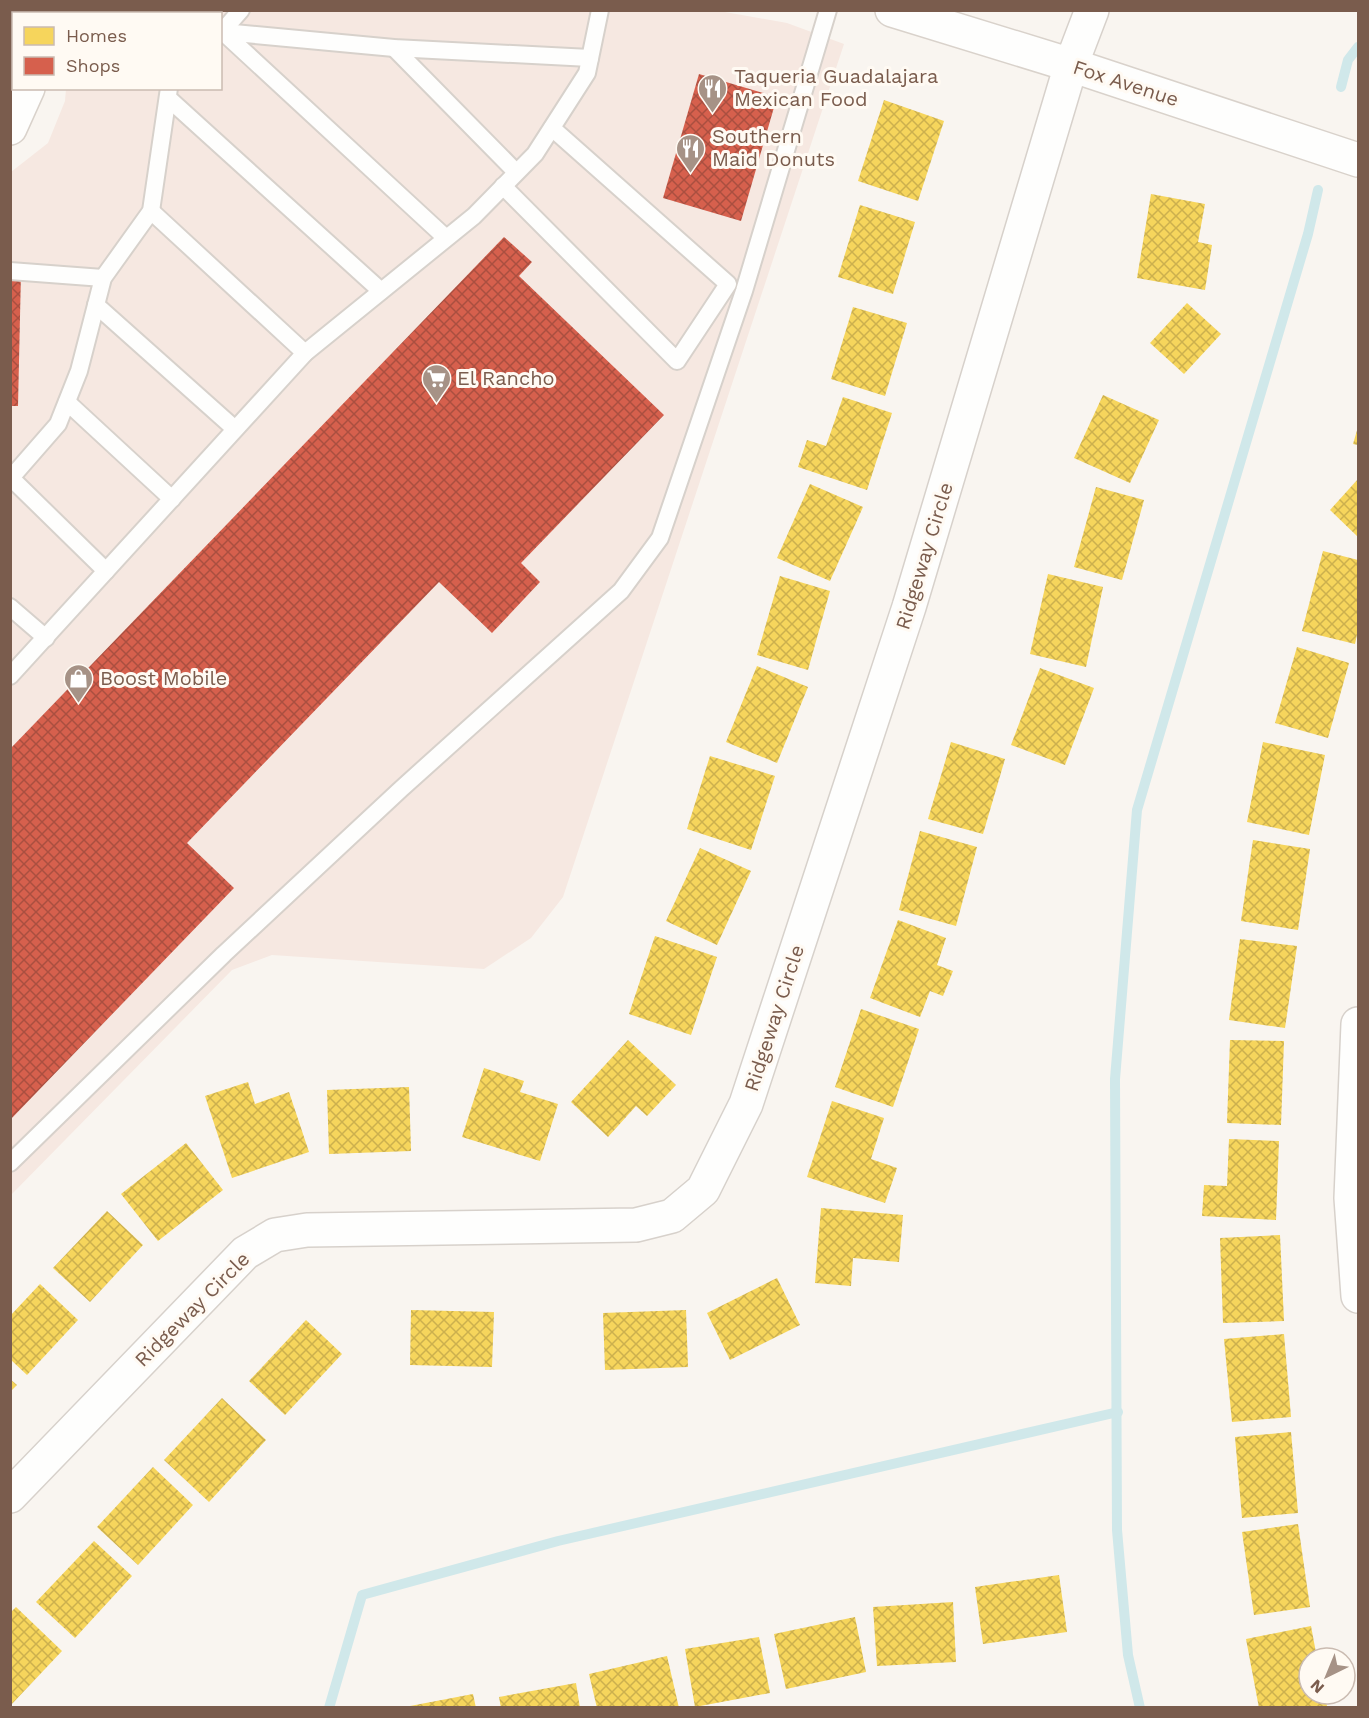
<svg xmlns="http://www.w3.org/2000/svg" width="1369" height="1718" font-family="'Work Sans',sans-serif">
<defs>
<pattern id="homes-cross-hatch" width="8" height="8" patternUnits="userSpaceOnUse" patternTransform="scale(1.5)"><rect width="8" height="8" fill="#f6d55c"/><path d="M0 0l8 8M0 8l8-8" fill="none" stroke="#ccb04e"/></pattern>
<pattern id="shops-cross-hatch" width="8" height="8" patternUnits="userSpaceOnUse" patternTransform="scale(1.5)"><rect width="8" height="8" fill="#d6604d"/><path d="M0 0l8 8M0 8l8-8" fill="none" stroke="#aa4f40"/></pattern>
</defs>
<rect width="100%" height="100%" fill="#f9f5f0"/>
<polygon fill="#f6e8e1" points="87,10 714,10 787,23 844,44 563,897 531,938 484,969 272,955 232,970 11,1195 11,172 48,143 65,101 66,89 220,88 220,14 85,13"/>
<g fill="url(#homes-cross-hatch)">
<polygon points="884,100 944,121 918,201 858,181"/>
<polygon points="1151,194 1205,204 1198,242 1212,245 1205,290 1137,278"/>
<polygon points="860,205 915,222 893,294 838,277"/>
<polygon points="1187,303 1221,334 1184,374 1150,343"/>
<polygon points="853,307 907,323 885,396 831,379"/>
<polygon points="1103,395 1159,420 1130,483 1074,458"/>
<polygon points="843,397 892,413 867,490 798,467 807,440 826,446"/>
<polygon points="1358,427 1358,445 1353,444"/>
<polygon points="1358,479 1358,537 1330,510"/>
<polygon points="810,484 863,507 830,581 777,558"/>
<polygon points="1096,487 1144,500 1122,580 1074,567"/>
<polygon points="1323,551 1358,560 1358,630 1355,644 1302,631"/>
<polygon points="1048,574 1103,587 1086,667 1030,654"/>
<polygon points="780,576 830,591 808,670 757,655"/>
<polygon points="1297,647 1349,663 1328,738 1275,723"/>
<polygon points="757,666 808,687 777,763 726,742"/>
<polygon points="1040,668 1094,688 1065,765 1011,745"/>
<polygon points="951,742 1005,759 983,834 928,819"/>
<polygon points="1263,742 1325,755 1309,835 1247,822"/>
<polygon points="710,756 775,776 751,850 687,829"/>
<polygon points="920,831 977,847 956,926 899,910"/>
<polygon points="1253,840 1310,849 1298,930 1241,921"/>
<polygon points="700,848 751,871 717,945 666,921"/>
<polygon points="898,920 946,938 937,965 953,971 943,996 930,991 920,1017 870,998"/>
<polygon points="655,936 717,957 691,1035 629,1014"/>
<polygon points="1240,939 1297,946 1285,1028 1229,1020"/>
<polygon points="861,1009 919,1029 893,1107 835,1087"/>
<polygon points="628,1040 676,1085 647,1116 636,1106 608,1137 571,1102"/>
<polygon points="1230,1040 1284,1041 1281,1125 1227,1123"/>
<polygon points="484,1068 524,1081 520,1092 558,1104 540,1161 462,1137"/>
<polygon points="248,1082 255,1104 289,1092 309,1152 232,1178 205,1096"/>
<polygon points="409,1087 411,1151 329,1154 327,1090"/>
<polygon points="832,1101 884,1118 871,1159 897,1168 885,1203 807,1177"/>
<polygon points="1229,1139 1279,1141 1276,1220 1202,1216 1204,1185 1227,1186"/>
<polygon points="186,1143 223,1190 158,1241 121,1194"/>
<polygon points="821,1208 903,1215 899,1262 853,1258 851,1286 815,1283"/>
<polygon points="107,1211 143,1245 90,1302 53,1268"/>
<polygon points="1280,1235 1284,1321 1223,1323 1220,1238"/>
<polygon points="777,1278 800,1325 730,1360 707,1313"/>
<polygon points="40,1284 78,1320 27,1375 10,1359 10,1316"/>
<polygon points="411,1310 494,1312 492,1367 410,1365"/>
<polygon points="686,1310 688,1367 605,1370 603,1313"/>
<polygon points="306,1320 342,1354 285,1415 249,1381"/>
<polygon points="1284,1334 1291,1417 1232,1422 1224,1339"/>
<polygon points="10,1379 17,1385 10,1392"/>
<polygon points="222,1398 266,1440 209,1502 164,1460"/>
<polygon points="1291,1432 1298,1513 1242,1518 1235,1437"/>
<polygon points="153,1467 193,1505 138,1565 97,1527"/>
<polygon points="1298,1524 1310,1607 1254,1615 1242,1532"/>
<polygon points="94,1541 132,1576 75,1638 36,1602"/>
<polygon points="1059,1575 1067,1632 983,1644 975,1587"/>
<polygon points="953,1602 956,1662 877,1666 873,1607"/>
<polygon points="16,1607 62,1651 10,1706 10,1613"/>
<polygon points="855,1617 866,1672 786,1689 774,1634"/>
<polygon points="1311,1626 1317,1658 1309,1658 1309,1694 1324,1694 1327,1706 1259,1708 1246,1639"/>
<polygon points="759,1637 770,1693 695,1707 685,1649"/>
<polygon points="667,1656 679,1708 597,1708 589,1674"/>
<polygon points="576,1683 580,1708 501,1708 499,1697"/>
<polygon points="473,1694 476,1708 410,1708 410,1706"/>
</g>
<g fill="url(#shops-cross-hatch)">
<polygon points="699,74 777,97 741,221 663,198"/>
<polygon points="504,237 532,262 519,276 664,415 521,563 540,582 492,633 439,582 187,843 234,888 10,1120 10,749"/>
<polygon points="10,272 21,272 18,406 10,406"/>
</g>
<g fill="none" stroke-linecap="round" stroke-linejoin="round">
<g stroke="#d0e8ea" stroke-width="10">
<polyline points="1341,87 1348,60 1358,47"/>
<polyline points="329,1708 362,1595 558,1541 1118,1412"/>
<polyline points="1140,1708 1128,1655 1117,1530 1115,1079 1137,810 1308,234 1318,190"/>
</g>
<defs>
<g id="lane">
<polyline points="223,32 394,48 590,58"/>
<polyline points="223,32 446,238"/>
<polyline points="220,34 241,10"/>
<polyline points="394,48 516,172"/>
<polyline points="168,98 381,291"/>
<polyline points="503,186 677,361 728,284 552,128"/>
<polyline points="151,211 305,353"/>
<polyline points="10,271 103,278"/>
<polyline points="96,305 235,429"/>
<polyline points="67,402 172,499"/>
<polyline points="10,479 58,424 79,371 103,278 151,211 169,88"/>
<polyline points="12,479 106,571"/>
<polyline points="10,607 46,638"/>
<polyline points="10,676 305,353 474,216 535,154 587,73 600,10"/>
<polyline points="10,1163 224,954 401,789 621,591 660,538 744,291 828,10"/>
</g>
<g id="street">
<polyline points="1358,1024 1351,1198 1358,1296"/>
<polyline points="10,1496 245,1253 275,1235 307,1230 636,1225 672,1216 703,1190 746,1104 909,607 1071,65 1092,10"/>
</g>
<g id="secondary">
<polyline points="11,10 14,16"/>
<polyline points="892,10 1071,65 1358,160"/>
<polyline points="45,14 46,10"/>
<polyline points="10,128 28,88"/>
</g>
</defs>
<use href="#lane" stroke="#d7d1cb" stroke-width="20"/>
<use href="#street" stroke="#d7d1cb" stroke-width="36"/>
<use href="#secondary" stroke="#d9d2cb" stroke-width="36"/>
<use href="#lane" stroke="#fefefd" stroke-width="16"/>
<use href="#street" stroke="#fefefd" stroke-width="33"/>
<use href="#secondary" stroke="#fefefd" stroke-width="33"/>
</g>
<defs>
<symbol id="restaurant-pin" viewBox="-11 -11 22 30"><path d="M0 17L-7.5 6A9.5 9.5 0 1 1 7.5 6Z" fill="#a69286" stroke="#fffaf3"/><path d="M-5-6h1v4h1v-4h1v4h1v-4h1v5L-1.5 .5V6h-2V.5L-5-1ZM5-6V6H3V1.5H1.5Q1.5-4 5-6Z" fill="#fff"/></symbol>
<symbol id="supermarket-pin" viewBox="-11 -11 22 30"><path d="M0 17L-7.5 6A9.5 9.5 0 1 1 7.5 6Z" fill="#a69286" stroke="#fffaf3"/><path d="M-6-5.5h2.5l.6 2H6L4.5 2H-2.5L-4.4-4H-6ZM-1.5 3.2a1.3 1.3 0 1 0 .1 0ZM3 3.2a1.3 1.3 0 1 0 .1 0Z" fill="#fff"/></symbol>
<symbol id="shop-pin" viewBox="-11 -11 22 30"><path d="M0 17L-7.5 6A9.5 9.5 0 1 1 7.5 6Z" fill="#a69286" stroke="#fffaf3"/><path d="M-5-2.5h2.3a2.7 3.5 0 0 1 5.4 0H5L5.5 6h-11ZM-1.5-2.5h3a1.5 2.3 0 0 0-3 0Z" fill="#fff"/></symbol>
</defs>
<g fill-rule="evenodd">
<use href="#restaurant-pin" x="696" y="72" width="33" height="45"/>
<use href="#restaurant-pin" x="674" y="132" width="33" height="45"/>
<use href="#supermarket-pin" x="420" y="362" width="33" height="45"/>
<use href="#shop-pin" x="62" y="662" width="33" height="45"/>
</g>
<g text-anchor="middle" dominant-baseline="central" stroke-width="6" stroke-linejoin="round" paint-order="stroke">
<g font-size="20" fill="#7a5c4d" stroke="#fffaf3" text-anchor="start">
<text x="734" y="76">Taqueria Guadalajara<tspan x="734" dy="23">Mexican Food</tspan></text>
<text x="712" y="136">Southern<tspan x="712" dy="23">Maid Donuts</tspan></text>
<text x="457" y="378">El Rancho</text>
<text x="100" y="678">Boost Mobile</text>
</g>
<g font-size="20" fill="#7a5c4d" stroke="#fffaf3">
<text transform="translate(1126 83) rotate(18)">Fox Avenue</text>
<text transform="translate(924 556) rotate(-73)">Ridgeway Circle</text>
<text transform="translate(774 1018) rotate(-72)">Ridgeway Circle</text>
<text transform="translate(192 1309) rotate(-45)">Ridgeway Circle</text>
</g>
</g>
<rect width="1369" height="1718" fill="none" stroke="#7a5c4d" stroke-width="24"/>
<rect x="12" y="12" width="210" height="78" fill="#fffaf3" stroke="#cabbb1" stroke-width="1.5"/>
<rect x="24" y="27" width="30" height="18" fill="#f6d55c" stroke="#cabbb1" stroke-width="1.5"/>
<text x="66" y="42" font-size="18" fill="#7a5c4d">Homes</text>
<rect x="24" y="57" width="30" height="18" fill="#d6604d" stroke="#cabbb1" stroke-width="1.5"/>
<text x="66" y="72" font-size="18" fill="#7a5c4d">Shops</text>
<g transform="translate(1327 1676) rotate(223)"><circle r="28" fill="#fffaf3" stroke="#cabbb1" stroke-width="1.5"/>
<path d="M0-4.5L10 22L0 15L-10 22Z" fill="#a69286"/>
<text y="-9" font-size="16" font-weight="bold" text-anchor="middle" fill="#7a5c4d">N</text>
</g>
</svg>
